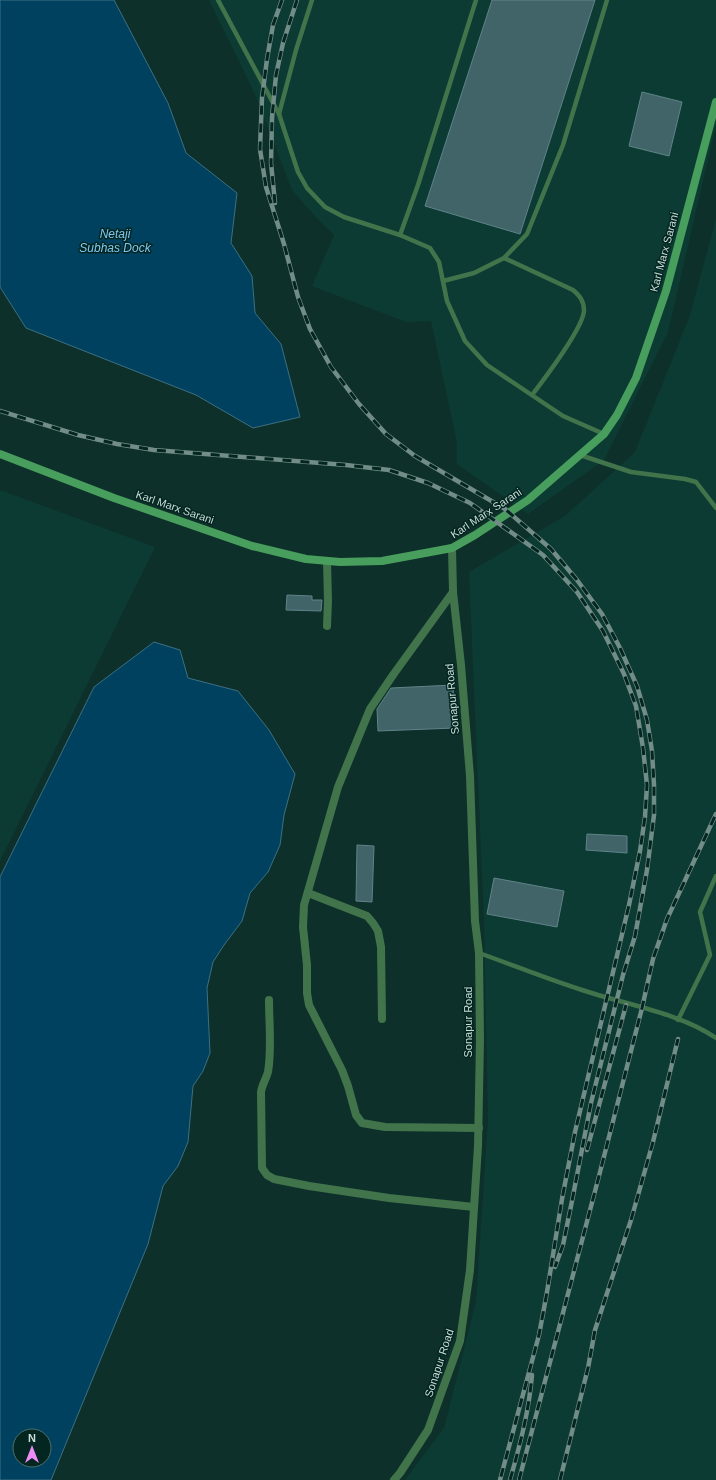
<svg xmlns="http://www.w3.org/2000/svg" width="716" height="1480" font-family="Helvetica,sans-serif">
<rect width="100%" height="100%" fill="#0e302a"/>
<g fill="#0c3b33">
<polygon points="209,0 716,0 716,125 668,332 604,460 528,514 457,464 457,443 431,321 406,322 312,286 334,235 313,214 292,190 255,94"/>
<polygon points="716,219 716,1480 405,1480 444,1428 476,1302 488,1120 484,921 469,572 565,516 635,452 690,315"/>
<polygon points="0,490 155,547 0,861"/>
</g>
<g fill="#00415f" stroke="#3d7083" fill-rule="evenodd">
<polygon points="0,0 114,0 168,103 186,153 237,193 231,243 252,276 255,313 281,344 300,417 253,428 196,395 26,328 0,287"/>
<path d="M 154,642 L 180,650 L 188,678 L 238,691 L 269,730 L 295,774 L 284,815 L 280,845 L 268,872 L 250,893 L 242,921 L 224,945 L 213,962 L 207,988 L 210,1053 L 203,1071 L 193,1086 L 188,1142 L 178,1166 L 163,1186 L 148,1244 L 51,1480 L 0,1480 L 0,877 L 94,687 ZM 20,1436 L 44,1436 L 44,1460 L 20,1460 Z"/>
</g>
<g fill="#416469" stroke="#5f8389">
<polygon points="492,0 595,0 520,234 425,206"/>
<polygon points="642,92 682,102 669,156 629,146"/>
<polygon points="287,595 312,596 312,600 322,600 321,611 286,610"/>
<polygon points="453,685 455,728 378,731 377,709 391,688"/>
<polygon points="587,834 627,836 627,853 586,850"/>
<polygon points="357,845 374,846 372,902 356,901"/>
<polygon points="494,878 564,891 557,927 487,914"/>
</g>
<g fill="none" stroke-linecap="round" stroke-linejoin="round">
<g stroke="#41744b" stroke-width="4.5">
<polyline points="218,0 279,114 298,172 307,188 325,207 344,217 400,235 430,248 439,262 447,301 465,341 487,365 563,416 604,434"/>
<polyline points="279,114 296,50 312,0"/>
<polyline points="400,235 418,185 476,0"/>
<path d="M 504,258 L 573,290 C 580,296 584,301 584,311 C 582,330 545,378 532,395"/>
<polyline points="443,281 474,273 504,258 527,234 563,145 607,0"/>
<polyline points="580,455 631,472 685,479 696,482 716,508"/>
<path d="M 479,953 C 513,965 547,979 582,990 C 624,1004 680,1013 716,1038"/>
<polyline points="678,1020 710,955 700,912 716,876"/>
</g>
<g stroke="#41744b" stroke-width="8">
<polyline points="327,561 328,601 327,626"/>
<polyline points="453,592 393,675 370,709 338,787 304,905 303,927 307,965 307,993 309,1005 342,1070 348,1086 356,1115 362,1123 385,1127 479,1128"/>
<polyline points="308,893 367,916 373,923 378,931 381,947 382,1019"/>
<path d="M 269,1000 C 269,1023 272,1049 268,1072 C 266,1079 262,1085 261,1092 L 262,1168 L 267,1175 L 274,1179 L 309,1186 L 389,1198 L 474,1207"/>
</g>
<polyline stroke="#41744b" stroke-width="8" points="394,1480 400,1473 428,1430 460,1341 470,1270 478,1146 480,1040 479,953 475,921 470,776 461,665 453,592 452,548"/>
<polyline stroke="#489e5c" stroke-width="8" points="0,454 114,498 252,546 306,559 340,562 382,561 452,548 475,535 528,500 604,434 617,415 636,378 666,291 716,102"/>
<defs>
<g id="rail">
<polyline points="282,0 273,25 267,59 262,98 260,149 266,187 284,244 298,297 310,329 331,367 359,404 386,434 415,456 505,509 551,549 577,580 602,614 620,648 637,686 647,720 652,751 654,785 654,815 647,870 635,936 623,975 591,1103 572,1201 563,1245 555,1267"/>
<polyline points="275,203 271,163 272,118 276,75 283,43 297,0"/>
<polyline points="0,411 78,435 117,444 154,450 346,465 389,470 428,483 470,503 543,555 577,592 603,631 624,674 636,706 643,748 647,785 645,817 640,851 629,905 575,1132 562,1199 547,1292 539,1335 500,1480"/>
<polyline points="587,1150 626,1005"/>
<path d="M 510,1480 C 520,1445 529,1411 532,1375"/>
<polyline points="519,1480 599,1176 642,1008 653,959 667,919 716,814"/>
<polyline points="560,1480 588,1368 595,1330 631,1220 653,1142 678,1039"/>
</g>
</defs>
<use href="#rail" stroke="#728c87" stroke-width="4.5"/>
<use href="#rail" stroke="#032620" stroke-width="3" stroke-dasharray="9" stroke-linecap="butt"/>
</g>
<g text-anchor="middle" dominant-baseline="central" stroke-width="3" stroke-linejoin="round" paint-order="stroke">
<g font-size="11" fill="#caddd8" stroke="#032620">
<text transform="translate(664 252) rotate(-75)">Karl Marx Sarani</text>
<text transform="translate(175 507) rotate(19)">Karl Marx Sarani</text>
<text transform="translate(486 513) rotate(-33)">Karl Marx Sarani</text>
<text transform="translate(452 699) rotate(-95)">Sonapur Road</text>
<text transform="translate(468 1022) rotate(-90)">Sonapur Road</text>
<text transform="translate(439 1363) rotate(-72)">Sonapur Road</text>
</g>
<g font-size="12" font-style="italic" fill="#81c8f4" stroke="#032620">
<text x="115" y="234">Netaji<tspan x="115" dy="14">Subhas Dock</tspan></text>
</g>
</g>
<g transform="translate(32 1448)"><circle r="19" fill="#032620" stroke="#536f6a"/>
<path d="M0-3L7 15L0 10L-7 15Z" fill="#ef8bf7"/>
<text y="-6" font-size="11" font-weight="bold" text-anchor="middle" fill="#caddd8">N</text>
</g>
</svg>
